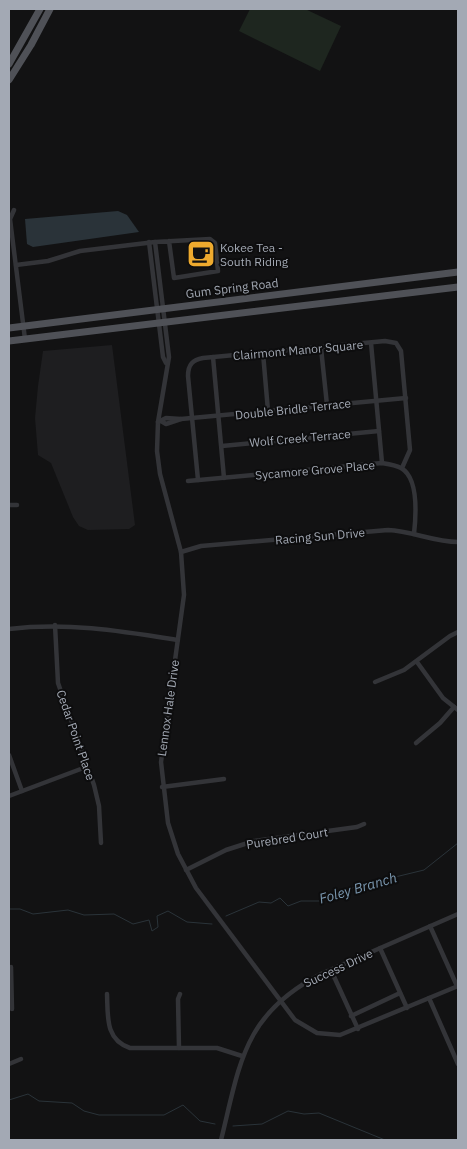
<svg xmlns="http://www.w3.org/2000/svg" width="467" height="1149" font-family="'IBM Plex Sans',sans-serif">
<rect width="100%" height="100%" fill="#121213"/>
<polygon fill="#1e1e20" points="112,345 135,525 129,529 88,530 79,526 73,517 51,463 38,455 35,418 38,386 43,351"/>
<polygon fill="#1e261f" points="250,9 305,9 341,26 320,71 239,31"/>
<polygon fill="#2a3339" points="118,211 127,215 139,232 33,247 27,244 25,219"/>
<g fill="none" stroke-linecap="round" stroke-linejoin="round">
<g stroke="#2a3339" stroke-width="1">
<polyline points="9,909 20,909 33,914 68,910 84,915 114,914 133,924 149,920 152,931 158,927 157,916 168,911 187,922 212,924"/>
<polyline points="226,916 259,902 271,903 280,898 288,906 301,901 320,901 325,898 340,896 354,887 424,870 458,843"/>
<polyline points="9,1100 28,1094 39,1101 72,1103 84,1111 99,1115 164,1115 183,1105 200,1121 215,1124"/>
<polyline points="233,1126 262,1124 288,1111 304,1114 319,1113 385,1140"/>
</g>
<g stroke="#333438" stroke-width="4.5">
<polyline points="14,210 10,219 25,339"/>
<polyline points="149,242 163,357 166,363"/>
<polyline points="155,242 169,357 158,422 157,451 160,474 181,552 184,595 161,762 168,823 178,854 196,888 295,1020 317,1033 340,1035 458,986"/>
<polyline points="16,265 48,261 80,251 155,242 210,239 215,243 218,271 174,278 169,241"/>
<polyline points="371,343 382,463"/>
<polyline points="321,348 327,405"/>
<polyline points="263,353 268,411"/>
<polyline points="213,357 224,478"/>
<polyline points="161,421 166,424 181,419"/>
<polyline points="158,422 166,418 181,419 406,398"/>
<polyline points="222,446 379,431"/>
<path d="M 198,480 L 188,376 C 188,364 193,360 203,358 L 385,341 L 396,343 L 401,351 L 410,450 L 402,468"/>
<path d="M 188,481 L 382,463 C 388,464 395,465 401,468 C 419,478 416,516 414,534"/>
<polyline points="9,505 17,505"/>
<path d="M 181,552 L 201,546 L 388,530 C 412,531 434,542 458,542"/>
<polyline points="55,625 58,683 94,785 99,806 101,843"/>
<path d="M 9,629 C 67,622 121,631 178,640"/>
<polyline points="417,662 443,698 458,710"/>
<polyline points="375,682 404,670 450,636 458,632"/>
<polyline points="416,743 440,723 454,707"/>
<polyline points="9,755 22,791"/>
<polyline points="162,787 224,779"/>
<polyline points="9,796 86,767"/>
<polyline points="186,870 226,850 254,841 357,827 364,824"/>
<polyline points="430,926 457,986"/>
<polyline points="380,948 407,1008"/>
<polyline points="11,967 12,1009"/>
<polyline points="331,970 358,1029"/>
<path d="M 107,994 C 108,1016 105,1040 130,1048 L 217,1048 L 242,1056"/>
<polyline points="429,998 458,1064"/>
<polyline points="351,1016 400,993"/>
<polyline points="179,1048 178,999 180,994"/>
<polyline points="9,1064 21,1059"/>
<path d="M 221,1140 C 240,1064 243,1014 321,974 L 458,914"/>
</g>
<g stroke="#4f5157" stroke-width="7">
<polyline points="9,64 40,9"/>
<polyline points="9,80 31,45 50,9"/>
<polyline points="9,328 458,272"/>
<polyline points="9,341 458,287"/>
</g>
</g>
<defs>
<symbol id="cafe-square" viewBox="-11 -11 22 22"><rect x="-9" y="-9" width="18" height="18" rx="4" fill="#eeaa2e" stroke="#0d0d0e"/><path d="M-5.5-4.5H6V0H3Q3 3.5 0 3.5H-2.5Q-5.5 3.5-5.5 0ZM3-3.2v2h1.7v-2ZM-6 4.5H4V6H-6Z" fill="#111"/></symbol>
</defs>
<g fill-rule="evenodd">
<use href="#cafe-square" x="185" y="238" width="32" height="32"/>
</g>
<g text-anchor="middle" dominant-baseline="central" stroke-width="4" stroke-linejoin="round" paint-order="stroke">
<g font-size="12" fill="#a3a9b4" stroke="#0d0d0e" text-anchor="start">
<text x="220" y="247">Kokee Tea -<tspan x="220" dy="14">South Riding</tspan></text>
</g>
<g font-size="12" fill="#a3a9b4" stroke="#0d0d0e">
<text transform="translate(232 288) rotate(-7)">Gum Spring Road</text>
<text transform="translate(298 350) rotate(-5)">Clairmont Manor Square</text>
<text transform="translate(293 409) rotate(-6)">Double Bridle Terrace</text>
<text transform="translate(300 438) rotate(-5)">Wolf Creek Terrace</text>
<text transform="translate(315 470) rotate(-5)">Sycamore Grove Place</text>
<text transform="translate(320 536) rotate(-5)">Racing Sun Drive</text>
<text transform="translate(168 708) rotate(-82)">Lennox Hale Drive</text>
<text transform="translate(76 735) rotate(71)">Cedar Point Place</text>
<text transform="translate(287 838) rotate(-9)">Purebred Court</text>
<text transform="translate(338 968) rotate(-25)">Success Drive</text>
</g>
<g font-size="14" font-style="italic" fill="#7a97af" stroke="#0d0d0e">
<text transform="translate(358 888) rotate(-16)">Foley Branch</text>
</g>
</g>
<rect width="467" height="1149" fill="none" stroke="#a3a9b4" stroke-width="20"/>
</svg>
